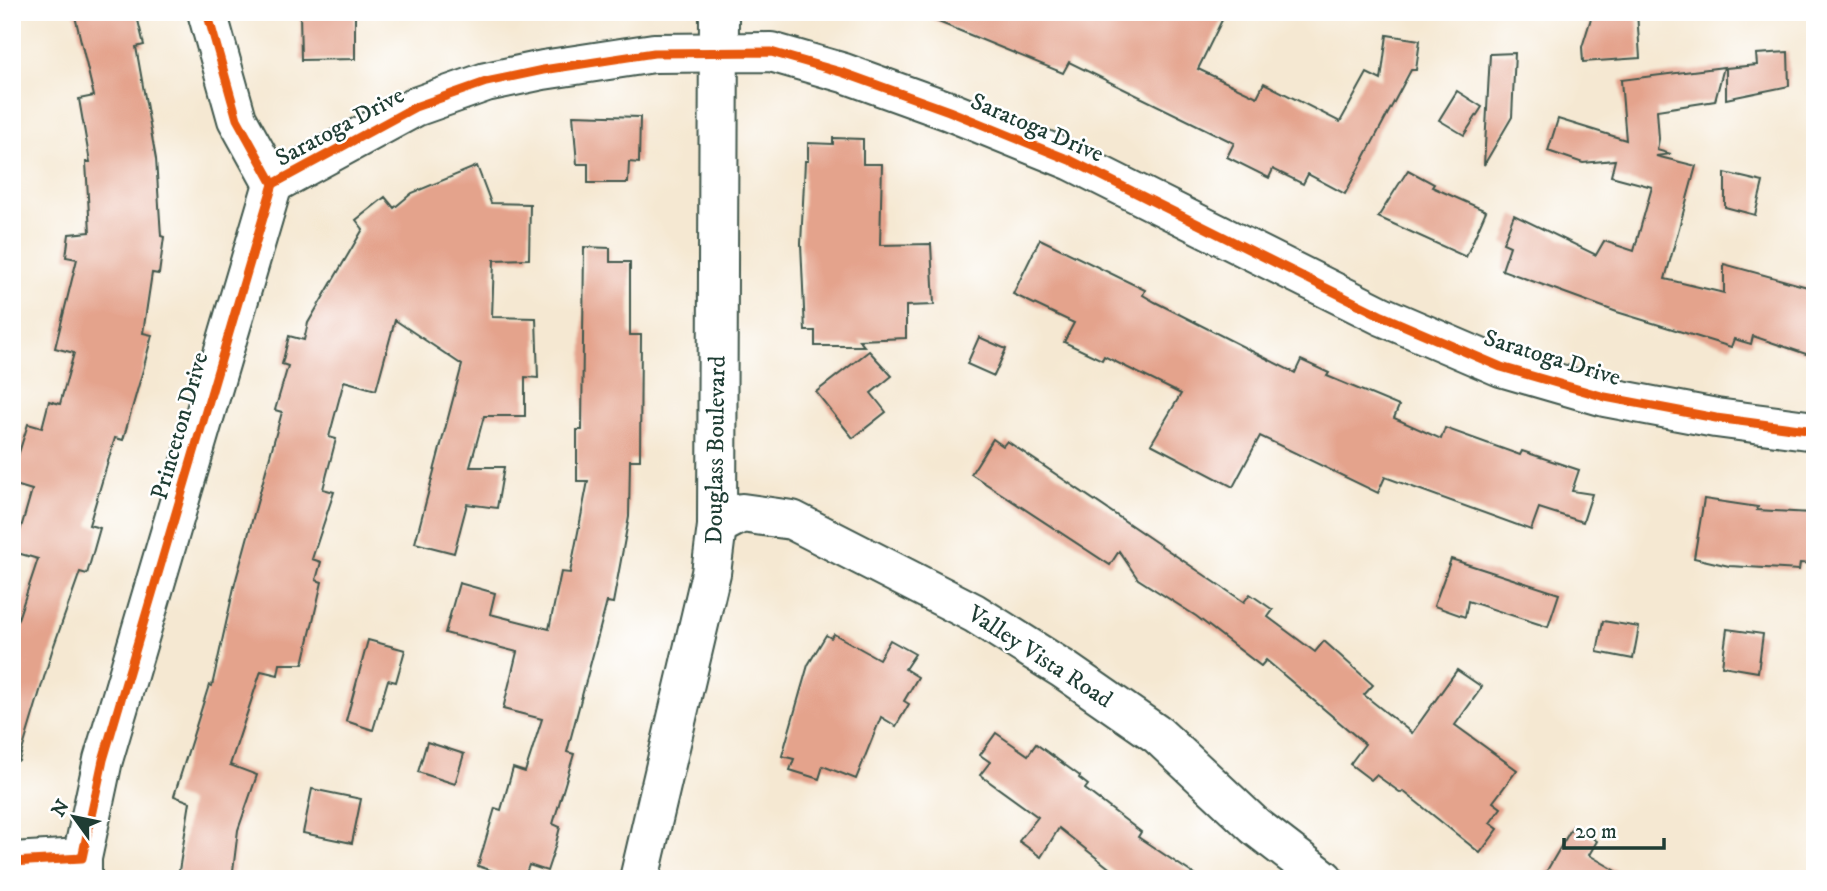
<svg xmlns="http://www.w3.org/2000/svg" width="1827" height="891" font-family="'IM FELL DW Pica',serif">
<rect width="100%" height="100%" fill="#fff"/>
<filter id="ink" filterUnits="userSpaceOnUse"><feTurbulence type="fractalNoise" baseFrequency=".0143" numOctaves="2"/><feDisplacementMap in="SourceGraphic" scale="14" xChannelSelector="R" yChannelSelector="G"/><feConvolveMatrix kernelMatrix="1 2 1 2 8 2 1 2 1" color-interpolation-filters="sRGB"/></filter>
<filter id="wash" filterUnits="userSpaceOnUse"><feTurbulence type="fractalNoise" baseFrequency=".00686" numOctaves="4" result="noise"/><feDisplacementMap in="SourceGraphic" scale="28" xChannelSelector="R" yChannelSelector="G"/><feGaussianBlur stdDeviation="1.57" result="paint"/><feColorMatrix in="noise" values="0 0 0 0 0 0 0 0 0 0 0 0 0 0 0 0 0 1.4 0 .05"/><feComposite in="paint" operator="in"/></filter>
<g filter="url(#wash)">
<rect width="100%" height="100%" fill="#f5e8d2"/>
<g id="blocks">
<g fill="#e4a38c">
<polygon points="74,12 136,12 144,45 136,47 156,159 161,236 164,237 159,274 152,273 143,333 152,335 143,370 123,440 115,438 89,525 100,528 87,574 80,572 52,651 19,761 12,760 12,637 38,559 14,552 32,490 12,484 12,475 28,424 42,428 49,401 60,404 74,353 55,348 77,259 66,257 69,234 90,232 86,162 90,162 79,99 94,96"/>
<polygon points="300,12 355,12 355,59 301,60"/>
<polygon points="914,12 1226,12 1198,69 1257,97 1264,83 1340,122 1367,73 1381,80 1387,35 1420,40 1416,70 1411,70 1345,194 1308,174 1303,184 1273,169 1269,178 1227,157 1234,143 1069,62 1063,73"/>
<polygon points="1593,12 1637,12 1640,58 1583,62 1582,47"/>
<polygon points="1788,52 1789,86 1726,99 1726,68 1757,65 1756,54"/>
<polygon points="1515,53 1512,117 1484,165 1490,54"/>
<polygon points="1724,67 1715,101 1657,110 1659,139 1657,150 1671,154 1656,156 1696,166 1665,279 1724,293 1724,264 1815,289 1815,357 1753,336 1751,344 1734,339 1731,347 1617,312 1502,270 1510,246 1503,243 1514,215 1596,255 1604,241 1634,251 1652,187 1611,176 1615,160 1583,163 1548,151 1558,119 1626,140 1621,80"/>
<polygon points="1457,91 1482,107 1464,135 1439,120"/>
<polygon points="573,115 640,117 639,163 629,162 628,183 588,183 588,164 577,164"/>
<polygon points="833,138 863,139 863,164 882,164 880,245 931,244 934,305 906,306 906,338 859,340 864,346 815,346 815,331 805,331 801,244 805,161 808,161 808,143 833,144"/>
<polygon points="477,166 491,203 530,204 529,259 494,260 492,317 536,318 538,378 525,377 525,416 484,416 470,467 504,467 497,508 467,504 454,553 415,543 462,365 395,320 376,390 344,381 329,437 336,439 323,489 334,492 312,559 321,562 316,580 322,582 303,664 280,664 278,675 261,671 230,765 257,775 238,830 232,879 178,877 190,802 174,796 209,685 212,686 235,583 282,412 275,410 288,366 282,364 289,336 304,340 308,323 363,229 356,220 385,197 394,208 412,193"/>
<polygon points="1408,170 1434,184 1432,187 1486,211 1466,257 1378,217"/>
<polygon points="1725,173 1763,182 1755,215 1725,207"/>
<polygon points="1040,239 1145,290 1143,295 1155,302 1295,373 1301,360 1329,373 1327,376 1399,406 1394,418 1441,439 1445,428 1520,455 1522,451 1579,470 1572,491 1592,494 1583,522 1539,508 1531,530 1385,477 1378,493 1260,436 1233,487 1151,444 1181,394 1104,356 1102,360 1064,342 1074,323 1013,294"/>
<polygon points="584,247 610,248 610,262 630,262 630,335 641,335 640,460 630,460 629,517 613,603 607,602 567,752 574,754 553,824 560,827 555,847 547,871 529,865 524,879 518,879 478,866 495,808 501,810 513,768 525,772 542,719 503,709 517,652 445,633 459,583 495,593 490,614 549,629 561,572 570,573 588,481 577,481 577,430 582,430"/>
<polygon points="979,337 1006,349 994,376 967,364"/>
<polygon points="869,351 892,376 871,393 886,412 853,438 816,392"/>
<polygon points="993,439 1003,446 1007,441 1244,602 1250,594 1273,610 1268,617 1315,652 1324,641 1373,685 1364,695 1412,733 1457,670 1482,687 1455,725 1517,770 1493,802 1501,808 1490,823 1498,829 1480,853 1403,791 1401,793 1376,775 1371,780 1350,764 1365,744 1266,660 1261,666 1196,616 1138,579 1119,551 1110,565 971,474"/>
<polygon points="1704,499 1758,507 1757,510 1811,513 1810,523 1815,523 1815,564 1800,563 1799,570 1729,566 1694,558"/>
<polygon points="1451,559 1559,594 1548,627 1468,601 1465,617 1434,606"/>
<polygon points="1603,621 1639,627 1633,659 1597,652"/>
<polygon points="1727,629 1763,634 1758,672 1722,666"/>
<polygon points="834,634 879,659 890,640 915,654 905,669 918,677 904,701 909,704 896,726 881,717 856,779 823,766 819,779 790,770 794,759 782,756 808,665 826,635 831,638"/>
<polygon points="368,640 405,650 396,682 388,680 373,730 346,721"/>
<polygon points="996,733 1028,755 1036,744 1080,776 1079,778 1088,785 1085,789 1141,832 1138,837 1201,879 1123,879 1059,828 1041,857 1019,841 1038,817 980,775 990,762 980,755"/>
<polygon points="427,742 464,754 455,784 418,772"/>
<polygon points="312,789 361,799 352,843 303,833"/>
<polygon points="1573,826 1597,841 1589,855 1630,879 1542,879"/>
</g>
</g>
</g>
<g filter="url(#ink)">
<use href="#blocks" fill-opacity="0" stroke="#3f574c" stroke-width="2"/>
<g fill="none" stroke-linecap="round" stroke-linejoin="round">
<defs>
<g id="minor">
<polyline points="273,184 415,107 486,82 543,70 654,53 771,52 844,73 949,111 1072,161 1382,316 1501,367 1605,397 1716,418 1815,431"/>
<polyline points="717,526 742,513 792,520 974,613 1063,669 1158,735 1255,826 1324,879"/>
<polyline points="12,862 82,858"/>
<polyline points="82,879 82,858 103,760 273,184 237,119 207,12"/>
<polyline points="639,879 711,573 717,526 719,12"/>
</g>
</defs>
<use href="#minor" stroke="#3f574c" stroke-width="42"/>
<use href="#minor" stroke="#fff" stroke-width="38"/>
<defs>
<g id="cycleway">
<polyline points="273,184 415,107 486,82 543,70 654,53 771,52 844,73 949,111 1072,161 1382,316 1501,367 1605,397 1716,418 1815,431"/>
<polyline points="12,862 82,858 103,760 273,184 237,119 207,12"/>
</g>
</defs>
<use href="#cycleway" stroke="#fff" stroke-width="13"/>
<use href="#cycleway" stroke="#e8590c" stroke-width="9"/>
</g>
</g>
<g text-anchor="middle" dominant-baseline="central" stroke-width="5" stroke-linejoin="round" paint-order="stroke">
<g font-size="24" fill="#1f3d34" stroke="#fff">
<text transform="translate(340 127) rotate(-28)">Saratoga Drive</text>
<text transform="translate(1037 128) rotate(23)">Saratoga Drive</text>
<text transform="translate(1552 358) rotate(17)">Saratoga Drive</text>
<text transform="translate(180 426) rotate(-74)">Princeton Drive</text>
<text transform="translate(716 450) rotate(-89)">Douglass Boulevard</text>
<text transform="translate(1040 657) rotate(33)">Valley Vista Road</text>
</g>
</g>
<rect width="1827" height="891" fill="none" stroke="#fff" stroke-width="42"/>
<g transform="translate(74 817) rotate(303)" stroke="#ffffff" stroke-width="5" paint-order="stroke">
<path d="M0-5L12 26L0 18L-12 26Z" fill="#1f3d34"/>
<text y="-10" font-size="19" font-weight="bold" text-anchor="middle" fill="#1f3d34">N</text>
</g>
<path d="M1564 838v10h100v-10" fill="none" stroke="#1f3d34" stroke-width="3.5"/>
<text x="1575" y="838" font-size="21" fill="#1f3d34" stroke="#ffffff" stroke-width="5" paint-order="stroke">20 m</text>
</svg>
